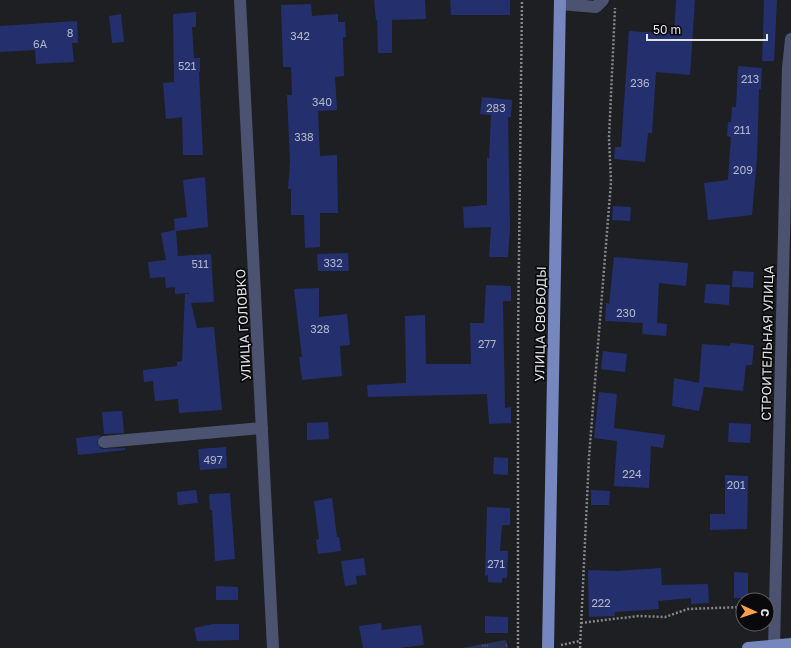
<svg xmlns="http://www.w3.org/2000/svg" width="791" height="648" font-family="'Golos Text',sans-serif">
<defs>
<pattern id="grass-tufts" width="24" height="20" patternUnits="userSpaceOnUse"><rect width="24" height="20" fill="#293358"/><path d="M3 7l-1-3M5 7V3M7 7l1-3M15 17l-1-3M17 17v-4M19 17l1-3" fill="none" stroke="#485070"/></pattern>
</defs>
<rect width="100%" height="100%" fill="#1e1f23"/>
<polygon fill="url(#grass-tufts)" points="506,640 508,648 462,648"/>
<g fill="#24306d">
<polygon points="374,0 425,0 426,19 392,20 392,53 378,53 377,20 376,20"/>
<polygon points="450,0 510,0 510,15 451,15"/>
<polygon points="676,0 695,0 690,75 656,72 652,133 648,133 645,162 614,159 615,147 621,147 629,31 674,34"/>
<polygon points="764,0 777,0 774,61 762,61"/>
<polygon points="311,4 312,16 338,14 338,22 345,22 346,37 343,37 344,76 335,77 337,110 318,111 320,156 337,155 338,213 320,213 320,247 305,248 304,215 291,215 291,189 288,189 290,162 287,95 292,95 291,67 283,67 281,5"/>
<polygon points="196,12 196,27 192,27 194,58 200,58 200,72 199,72 203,155 183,155 182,117 166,119 163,83 174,82 173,14"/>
<polygon points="121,14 124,42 112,43 109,16"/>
<polygon points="77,21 78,43 72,43 74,62 36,64 35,50 0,52 0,26"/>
<polygon points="738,66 762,68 761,89 759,89 757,158 752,215 708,220 704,183 728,180 731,137 727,136 728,122 731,122 732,107 736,107"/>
<polygon points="482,97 512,100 511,117 508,117 510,227 508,257 489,257 491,227 464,228 463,207 487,205 487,157 489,159 491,115 480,114"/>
<polygon points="205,177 208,227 176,231 178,256 211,254 214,302 191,303 197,328 214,327 222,410 179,413 178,399 155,401 153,381 144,382 143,370 177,366 177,362 182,361 185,294 189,294 190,296 189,293 175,294 175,287 166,288 165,277 150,278 148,262 166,260 161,233 175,230 174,219 187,217 183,180"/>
<polygon points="613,206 631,207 630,221 612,220"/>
<polygon points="348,253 349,271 318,271 317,254"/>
<polygon points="614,257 688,263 686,286 659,283 657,323 667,324 666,336 642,334 643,323 605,321 606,303 609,304"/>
<polygon points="733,271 754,272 753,288 732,287"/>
<polygon points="706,284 730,285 729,305 704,303"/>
<polygon points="486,285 511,286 511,301 503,301 505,408 511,407 511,423 489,424 487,394 368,397 367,385 406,383 405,316 425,315 426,364 471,364 470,323 484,323"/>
<polygon points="319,288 319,317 347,314 350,345 340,346 342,376 302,380 299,357 302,357 294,289"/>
<polygon points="730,343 754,345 752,365 746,365 743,391 704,387 699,411 672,406 674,378 699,383 702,344 730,346"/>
<polygon points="603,351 627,354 625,372 601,369"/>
<polygon points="599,392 617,394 614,428 665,435 663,448 651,446 649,488 614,486 617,441 594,438"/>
<polygon points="122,411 124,433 104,434 102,412"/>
<polygon points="328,422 329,439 307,440 307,423"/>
<polygon points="729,423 751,424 750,443 728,442"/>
<polygon points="101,435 97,442 101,449 125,448 125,450 78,455 76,438"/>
<polygon points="226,447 227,468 200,470 198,449"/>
<polygon points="494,457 508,458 508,475 493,474"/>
<polygon points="725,475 748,476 747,529 710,530 710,514 725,514"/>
<polygon points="196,490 198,503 178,505 177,492"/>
<polygon points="591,490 610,491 609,505 591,505"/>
<polygon points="230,493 235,559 215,561 212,510 210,510 209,494"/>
<polygon points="332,498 337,537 339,537 341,551 318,554 316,540 319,539 314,501"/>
<polygon points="487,507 510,508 510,525 502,525 500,551 508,551 507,578 502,578 502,583 488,582 488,575 485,576"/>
<polygon points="364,558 366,575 356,576 357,584 345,586 341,561"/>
<polygon points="661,568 662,585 708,584 709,603 691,604 691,598 658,601 659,609 615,612 615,616 589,617 588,570 616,571"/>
<polygon points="734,572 748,573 748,598 734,598"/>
<polygon points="216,586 238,587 238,600 216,600"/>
<polygon points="485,616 508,617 508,633 485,633"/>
<polygon points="381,623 382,630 421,625 424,645 399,648 363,648 359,626"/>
<polygon points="213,624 239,624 239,640 197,641 194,628"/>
</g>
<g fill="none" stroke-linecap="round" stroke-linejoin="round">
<g stroke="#858689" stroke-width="2.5" stroke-dasharray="2 2" stroke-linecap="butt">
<polyline points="581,623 638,616 665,617 688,609 743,607"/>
<polyline points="561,645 580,641"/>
<polyline points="518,648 518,338 522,0"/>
<polyline points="580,648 589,457 611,182 609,138 615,8"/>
</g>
<g stroke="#4b5370" stroke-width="12">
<polyline points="240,0 273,648"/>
<polyline points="560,4 596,7 603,0"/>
<polyline points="104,442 262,428"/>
<polyline points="774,648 788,68 791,39"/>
</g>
<g stroke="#7687c0" stroke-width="12">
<polyline points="548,648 560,0"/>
<polyline points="748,648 791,644"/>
</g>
</g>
<g text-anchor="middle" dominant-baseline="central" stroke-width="3.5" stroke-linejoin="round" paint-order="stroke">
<g font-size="11" fill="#b2b6c7">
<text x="70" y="32">8</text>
<text x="300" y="35">342</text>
<text x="40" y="43">6А</text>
<text x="187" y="65">521</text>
<text x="750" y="78">213</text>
<text x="640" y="82">236</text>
<text x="322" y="101">340</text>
<text x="496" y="107">283</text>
<text x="742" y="129">211</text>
<text x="304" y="136">338</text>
<text x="743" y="169">209</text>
<text x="333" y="262">332</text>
<text x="200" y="263">511</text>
<text x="626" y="312">230</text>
<text x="320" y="328">328</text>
<text x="487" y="343">277</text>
<text x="213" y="459">497</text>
<text x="632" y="473">224</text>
<text x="736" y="484">201</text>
<text x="496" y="563">271</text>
<text x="601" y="602">222</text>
</g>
<g font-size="13" fill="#e2e3e5" stroke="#09090b">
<text transform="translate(540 324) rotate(-89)">УЛИЦА СВОБОДЫ</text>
<text transform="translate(243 325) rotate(-93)">УЛИЦА ГОЛОВКО</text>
<text transform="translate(767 343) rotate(-89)">СТРОИТЕЛЬНАЯ УЛИЦА</text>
</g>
</g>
<g transform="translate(755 612) rotate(93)"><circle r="19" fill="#09090b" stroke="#606062"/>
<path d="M0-3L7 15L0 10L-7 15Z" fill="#f9a04c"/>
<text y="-6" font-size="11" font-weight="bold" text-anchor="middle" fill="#e2e3e5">С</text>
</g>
<path d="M647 34v6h120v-6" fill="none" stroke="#e2e3e5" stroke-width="2"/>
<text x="653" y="34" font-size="12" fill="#e2e3e5" stroke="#09090b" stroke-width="3" paint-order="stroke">50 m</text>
</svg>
